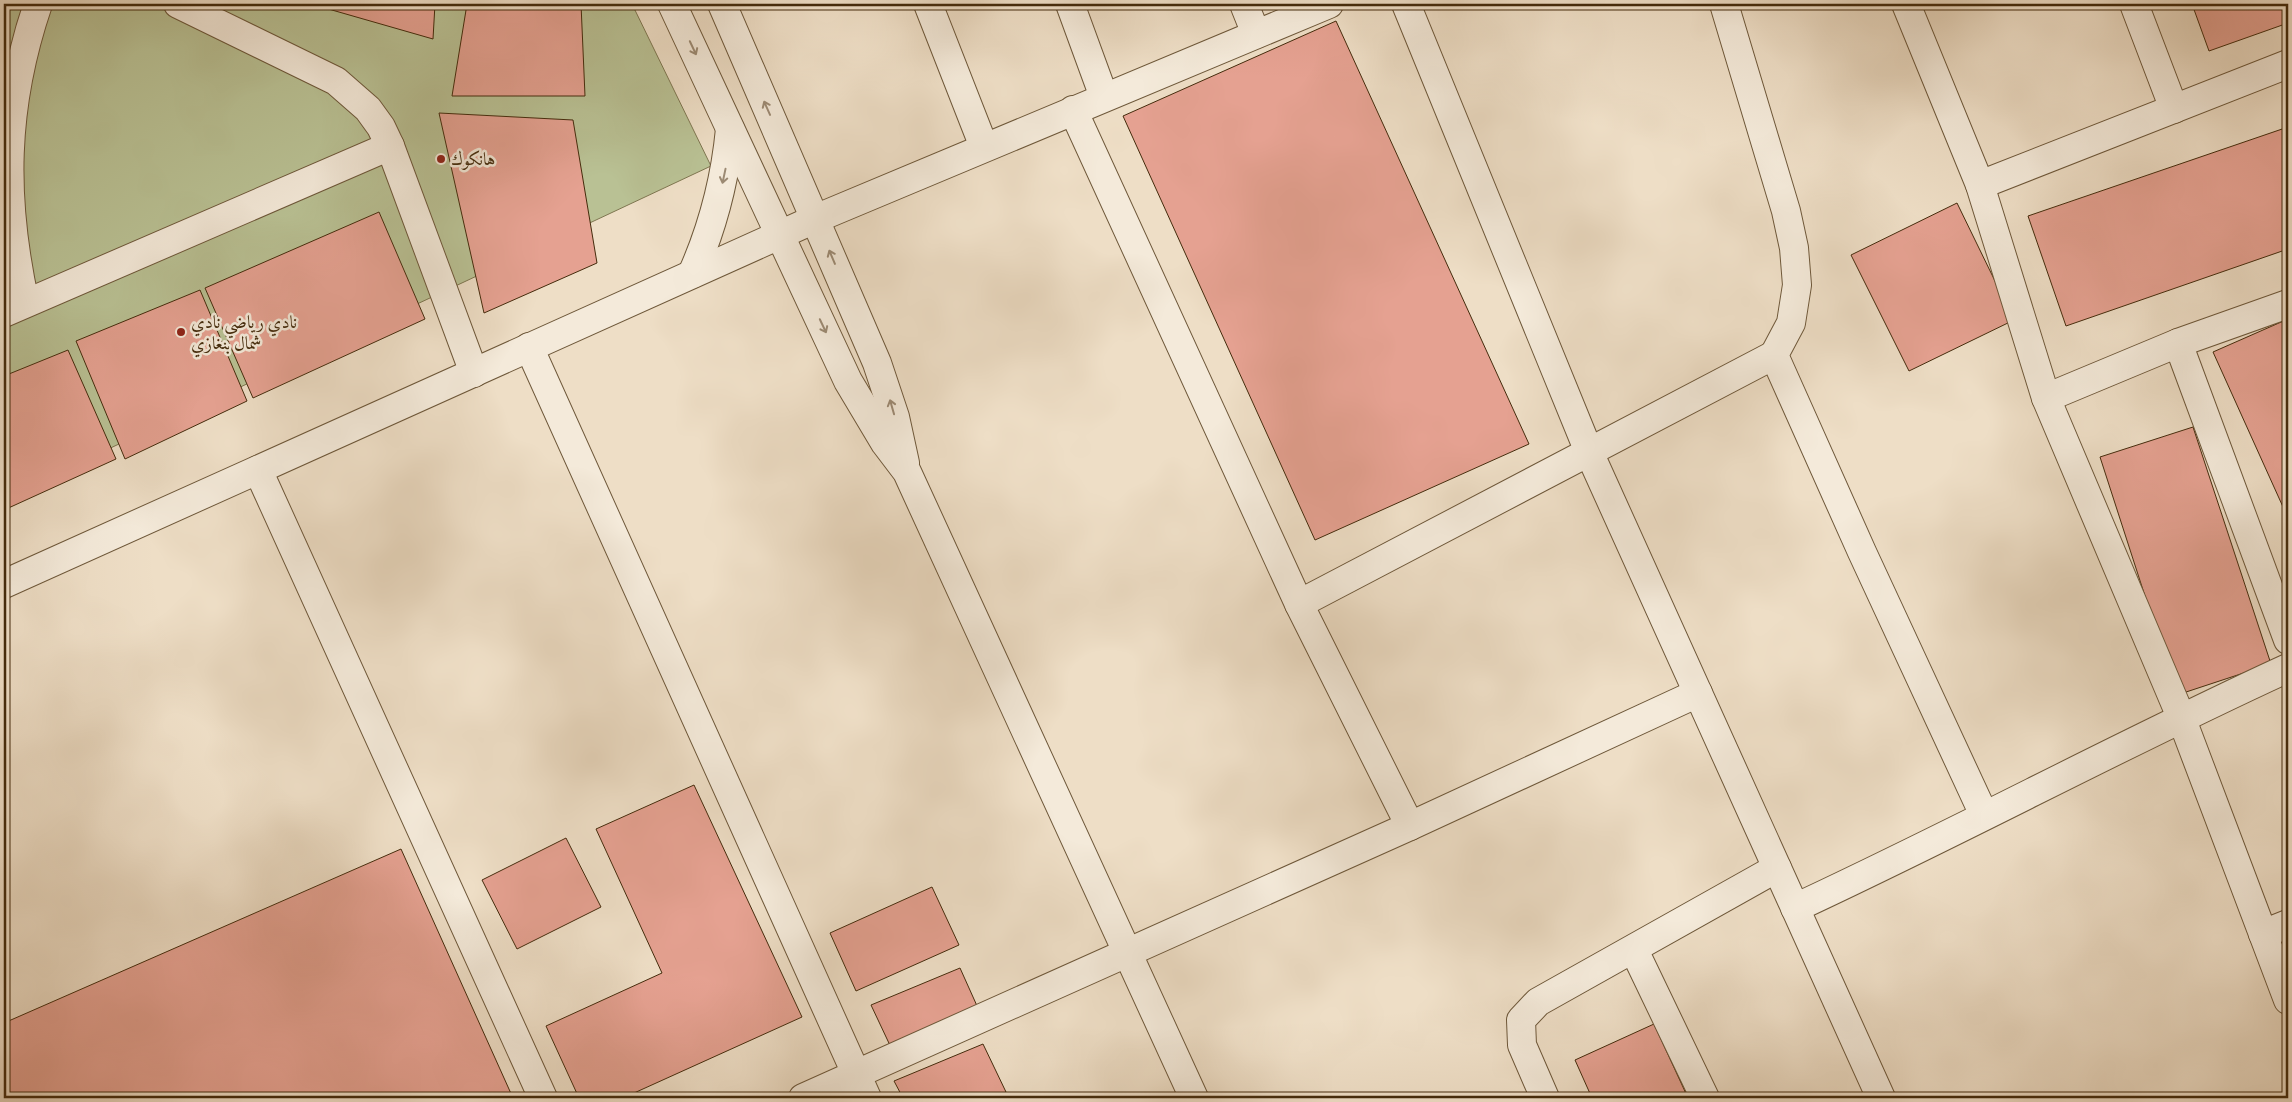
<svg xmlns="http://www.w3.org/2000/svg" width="2292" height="1102" font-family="'IM FELL Double Pica',Amiri,serif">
<rect width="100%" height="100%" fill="#eedec6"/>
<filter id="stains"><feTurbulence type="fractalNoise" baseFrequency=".004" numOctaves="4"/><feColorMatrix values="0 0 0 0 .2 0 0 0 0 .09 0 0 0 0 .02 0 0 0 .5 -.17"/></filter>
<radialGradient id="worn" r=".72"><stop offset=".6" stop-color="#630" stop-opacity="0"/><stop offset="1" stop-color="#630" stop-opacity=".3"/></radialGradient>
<polygon fill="#b9c194" stroke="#7e7650" points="4,4 632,4 711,166 4,498"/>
<g fill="#e5a191" stroke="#442b0c">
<polygon points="311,4 435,4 433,39"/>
<polygon points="467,4 581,4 585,96 452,96"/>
<polygon points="2192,4 2288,4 2288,23 2209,51"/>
<polygon points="1336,21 1529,444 1315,540 1123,116"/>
<polygon points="439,113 573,120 597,263 484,313"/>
<polygon points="2288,127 2288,249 2066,326 2028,216"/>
<polygon points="1957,203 2014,320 1909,371 1851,255"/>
<polygon points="379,212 425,319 253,398 205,288"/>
<polygon points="200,290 247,401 125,459 76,341"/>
<polygon points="2288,319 2288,518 2213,352"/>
<polygon points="68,350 116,459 4,510 4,376"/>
<polygon points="2193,427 2271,664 2177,695 2100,457"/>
<polygon points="694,785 802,1017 623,1098 579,1098 546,1026 662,973 596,829"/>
<polygon points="566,838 601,907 517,949 482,880"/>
<polygon points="401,849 513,1098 4,1098 4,1023"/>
<polygon points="932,887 959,945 856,991 830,933"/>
<polygon points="960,968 982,1017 895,1056 871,1005"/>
<polygon points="1654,1024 1688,1098 1592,1098 1575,1060"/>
<polygon points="983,1044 1006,1092 991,1098 903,1098 894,1081"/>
</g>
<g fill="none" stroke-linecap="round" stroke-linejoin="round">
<defs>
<g id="minor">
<polyline points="178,4 336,81 368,109 381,127 390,146 474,373"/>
<polyline points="672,4 848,381 885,443 907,472 1194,1098"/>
<polyline points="722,4 877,363 895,417 905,463"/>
<polyline points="928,4 984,147"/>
<polyline points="1070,4 1104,97"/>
<polyline points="1244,4 1256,34"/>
<polyline points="1406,4 1589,452 1881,1098"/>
<polyline points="1724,4 1786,211 1794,248 1797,285 1791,323 1774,355 1862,552 1984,815"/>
<polyline points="1906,4 1980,185 2046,398 2181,717 2288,1000"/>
<polyline points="2134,4 2174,109"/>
<polyline points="1073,110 1299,604 1410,826"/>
<polyline points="1980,185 2288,64"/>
<path d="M 692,274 C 713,227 725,181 730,129"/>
<path d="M 25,303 C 2,198 3,107 38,4"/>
<polyline points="4,313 390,146"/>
<polyline points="2178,343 2288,640"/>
<polyline points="529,347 867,1098"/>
<polyline points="2046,398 2178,343 2288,304"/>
<polyline points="258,470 543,1098"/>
<polyline points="4,584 815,219 1329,4"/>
<polyline points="1299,604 1774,355"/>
<path d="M 1795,908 C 1961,831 2122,744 2288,668"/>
<polyline points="2263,934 2288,924"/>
<polyline points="1634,950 1705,1098"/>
<polyline points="803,1098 1410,826 1698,693"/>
<polyline points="1545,1098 1522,1045 1521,1020 1538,1002 1777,868"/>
</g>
</defs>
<use href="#minor" stroke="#6e583a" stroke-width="30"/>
<use href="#minor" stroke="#f4eada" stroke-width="28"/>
</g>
<defs><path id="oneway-shaft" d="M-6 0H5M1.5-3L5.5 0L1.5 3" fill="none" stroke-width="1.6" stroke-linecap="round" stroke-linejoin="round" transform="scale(1.25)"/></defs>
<g stroke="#9c8a73">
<use href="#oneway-shaft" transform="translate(693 48) rotate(65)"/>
<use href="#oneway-shaft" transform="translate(767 108) rotate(-114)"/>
<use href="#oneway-shaft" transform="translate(724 176) rotate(102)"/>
<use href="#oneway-shaft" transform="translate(832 257) rotate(-113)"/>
<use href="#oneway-shaft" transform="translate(823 326) rotate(65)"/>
<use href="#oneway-shaft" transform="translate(892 407) rotate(-106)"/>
</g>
<g fill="#8f2418" stroke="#f4eada" stroke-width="2">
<circle cx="441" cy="159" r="5"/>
<circle cx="181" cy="332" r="5"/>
</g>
<g text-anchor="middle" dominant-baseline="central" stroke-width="5" stroke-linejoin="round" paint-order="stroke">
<g font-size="18" fill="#442b0c" stroke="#f4eada" text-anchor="start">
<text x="451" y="159">هانكوك</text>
<text x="191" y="322">نادي رياضي نادي<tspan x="191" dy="21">شمال بنغازي</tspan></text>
</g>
</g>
<rect width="2292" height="1102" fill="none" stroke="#eedec6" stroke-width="20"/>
<rect x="5" y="5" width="2282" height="1092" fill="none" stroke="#442b0c" stroke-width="2.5"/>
<rect x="10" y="10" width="2272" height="1082" fill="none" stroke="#442b0c"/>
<rect width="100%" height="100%" filter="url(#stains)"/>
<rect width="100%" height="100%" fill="url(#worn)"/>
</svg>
